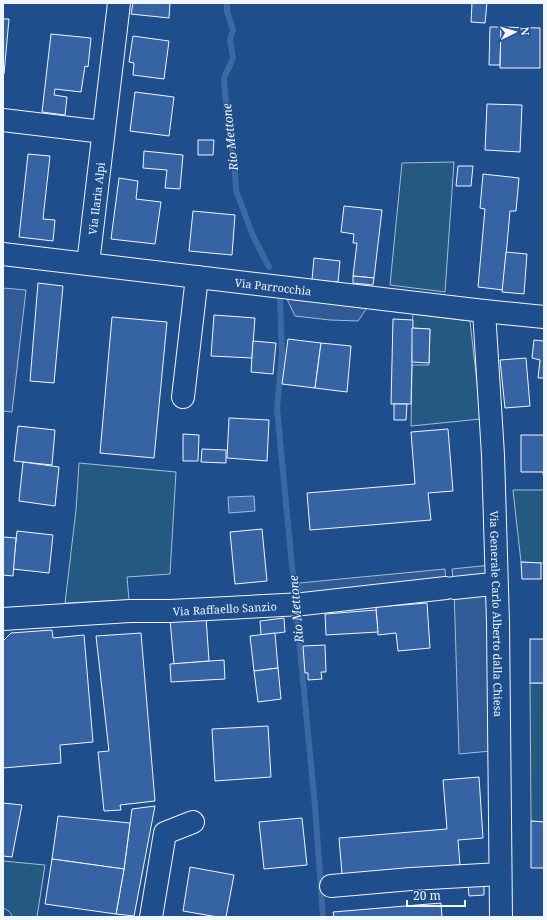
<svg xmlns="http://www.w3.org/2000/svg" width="547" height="920" font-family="'Noto Serif',serif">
<rect width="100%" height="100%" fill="#1f4e8c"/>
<g fill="#245a82" stroke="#a8bbd7">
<polygon points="454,162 445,292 390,285 402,163"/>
<polygon points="413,314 470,321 481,419 411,426 412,365 429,365 430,329 412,328"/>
<polygon points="79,463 176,472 170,574 127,577 129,600 65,603 76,510"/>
<polygon points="513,490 544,490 544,563 521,562"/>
<polygon points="530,683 544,683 544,822 531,821"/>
<path d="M 3,861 L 45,865 L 37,917 L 12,917 C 11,912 8,910 3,908 Z"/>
</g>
<g fill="#305b95" stroke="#a8bbd7">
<polygon points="3,288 26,290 12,412 3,411"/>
<polygon points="287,299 330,303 369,305 358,321 330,320 295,316"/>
<polygon points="491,565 501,750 459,754 454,588 452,569"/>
<polygon points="445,569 446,586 301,600 299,583"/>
</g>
<polygon fill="#3b69a3" stroke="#a8bbd7" points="254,496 255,511 229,513 228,497"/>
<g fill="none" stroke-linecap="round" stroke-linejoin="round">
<g stroke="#3b69a3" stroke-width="6">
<polyline points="227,3 227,11 233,30 230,40 233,58 224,78 227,116 235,172 236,190 253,236 269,267"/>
<polyline points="280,301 282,353 277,409 315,806 323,917"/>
</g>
</g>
<g fill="#3563a3" stroke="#f2f6ff">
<polygon points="133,3 170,3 169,18 131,14"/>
<polygon points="472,3 487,3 485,23 471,22"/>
<polygon points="3,19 9,19 4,74 3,74"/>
<polygon points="490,27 501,27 500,65 489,65"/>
<polygon points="501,27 540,28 540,68 500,68"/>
<polygon points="51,34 91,38 88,67 85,66 81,92 55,89 54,95 67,97 65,115 42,112"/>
<polygon points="133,36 169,41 164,79 133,75 134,63 129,62"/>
<polygon points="135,92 174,97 169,136 130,131"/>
<polygon points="487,104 522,105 520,152 485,150"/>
<polygon points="198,140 214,140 213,155 198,155"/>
<polygon points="144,151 183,155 180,189 165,188 167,170 143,168"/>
<polygon points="28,154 50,156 43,219 55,220 53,241 19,237"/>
<polygon points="458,166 473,166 471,186 456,186"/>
<polygon points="483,174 519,178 516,211 510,211 503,290 478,287 485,209 480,208"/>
<polygon points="119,178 138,181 136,199 161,202 155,244 111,239"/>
<polygon points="344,206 382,210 374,278 353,276 357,243 353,243 354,234 341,232"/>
<polygon points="193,211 235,215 232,255 189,251"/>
<polygon points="506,252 527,254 524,294 502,292"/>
<polygon points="314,258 340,261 338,282 312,280"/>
<polygon points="353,276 374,278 373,285 353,283"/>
<polygon points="38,283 63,286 54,383 30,381"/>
<polygon points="214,315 255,318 252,358 211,356"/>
<polygon points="112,317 167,322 154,458 100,453"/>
<polygon points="393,319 413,320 411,404 391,404"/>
<polygon points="412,328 430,329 429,363 412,362"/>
<polygon points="288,339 321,343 315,388 282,384"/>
<polygon points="534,340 544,341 544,378 538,378 540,360 532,358"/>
<polygon points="253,341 276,343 273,374 251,372"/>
<polygon points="321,343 351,346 347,392 315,388"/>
<polygon points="526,358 530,406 505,408 500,360"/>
<polygon points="394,404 407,404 406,420 394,420"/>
<polygon points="229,418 269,420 267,461 227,458"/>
<polygon points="18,426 55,430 52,465 14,461"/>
<polygon points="448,429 453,491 428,493 431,520 310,530 307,493 415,484 411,432"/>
<polygon points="183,434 199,435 198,461 183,461"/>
<polygon points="521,435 544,435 544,482 543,472 521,472"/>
<polygon points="202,449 226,450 226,463 201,462"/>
<polygon points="23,462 59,467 55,506 19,501"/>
<polygon points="262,529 267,581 235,584 230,532"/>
<polygon points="17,531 53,535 49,573 13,569"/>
<polygon points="3,537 16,538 13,576 3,575"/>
<polygon points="521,562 541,563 541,579 522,579"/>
<polygon points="427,603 430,648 398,651 396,633 378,635 376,607"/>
<polygon points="376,610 378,632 326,635 325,614"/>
<polygon points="206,617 209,661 174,664 170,620"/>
<polygon points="284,618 285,632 261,635 260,621"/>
<polygon points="52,630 53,638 84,635 93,742 60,745 61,763 3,768 3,641 11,633"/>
<polygon points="141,633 155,801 120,805 121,810 104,811 98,752 109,751 96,636"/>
<polygon points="275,633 278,668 254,671 250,636"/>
<rect x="530" y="639" width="14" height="44"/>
<polygon points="325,645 326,672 321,672 322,679 308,680 308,673 305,673 303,646"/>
<polygon points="224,660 225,679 171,682 170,664"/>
<polygon points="278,668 281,699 258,702 254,671"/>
<polygon points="268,726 271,777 215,781 212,729"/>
<polygon points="479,777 483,838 458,840 460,865 342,874 339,838 447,829 443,780"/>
<polygon points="3,803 22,805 12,857 3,856"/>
<polygon points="155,806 134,916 116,914 124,869 132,809"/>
<polygon points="58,816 130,823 124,869 52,859"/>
<polygon points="302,818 307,865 264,869 259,822"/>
<polygon points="531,821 544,822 544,868 531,868"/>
<polygon points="52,859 124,869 116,914 45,904"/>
<polygon points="190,867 234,875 226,917 218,917 183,911"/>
<polygon points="484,883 484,895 469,896 468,884"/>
<polygon points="441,903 442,917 334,917 333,912"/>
</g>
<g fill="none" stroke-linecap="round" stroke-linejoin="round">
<defs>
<g id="minor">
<polyline points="3,120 103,132"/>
<path id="s1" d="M 3,254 L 484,311 L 544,317"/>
<path id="s2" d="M 88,264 L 119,3"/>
<path id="s3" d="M 484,311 L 493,455 L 498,622 L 501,917"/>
<polyline points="183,397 197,277"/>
<polyline points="454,588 492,584 496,579"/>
<path id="s4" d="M 3,619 L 130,611 L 170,611 L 303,604 L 446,588"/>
<polyline points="331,886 411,879 500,874"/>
<polyline points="151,917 165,833 193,822"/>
</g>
</defs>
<use href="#minor" stroke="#f2f6ff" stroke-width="24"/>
<use href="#minor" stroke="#1f4e8c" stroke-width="22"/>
</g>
<g text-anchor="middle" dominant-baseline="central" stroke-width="3" stroke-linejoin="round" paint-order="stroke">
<g font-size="11" fill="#f2f6ff" stroke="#1f4e8c">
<text stroke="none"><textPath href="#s2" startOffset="66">Via Ilaria Alpi</textPath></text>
<text stroke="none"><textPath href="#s1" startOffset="272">Via Parrocchia</textPath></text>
<text stroke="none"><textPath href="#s4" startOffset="222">Via Raffaello Sanzio</textPath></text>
<text stroke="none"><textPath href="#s3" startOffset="303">Via Generale Carlo Alberto dalla Chiesa</textPath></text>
</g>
<g font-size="12" font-style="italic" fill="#f2f6ff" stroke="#1f4e8c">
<text transform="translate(230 137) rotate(-96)">Rio Mettone</text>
<text transform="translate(296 609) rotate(-95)">Rio Mettone</text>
</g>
</g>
<rect width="547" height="920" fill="none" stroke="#f2f6ff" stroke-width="8"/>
<g transform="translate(515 32) rotate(85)" stroke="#1f4e8c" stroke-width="3" paint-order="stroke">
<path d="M0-3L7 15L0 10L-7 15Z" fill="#f2f6ff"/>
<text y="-6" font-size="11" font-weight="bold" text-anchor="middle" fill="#f2f6ff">N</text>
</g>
<path d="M407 900v6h58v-6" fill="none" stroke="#f2f6ff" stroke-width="2"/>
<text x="413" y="900" font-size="12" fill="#f2f6ff" stroke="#1f4e8c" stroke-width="3" paint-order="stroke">20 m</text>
</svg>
